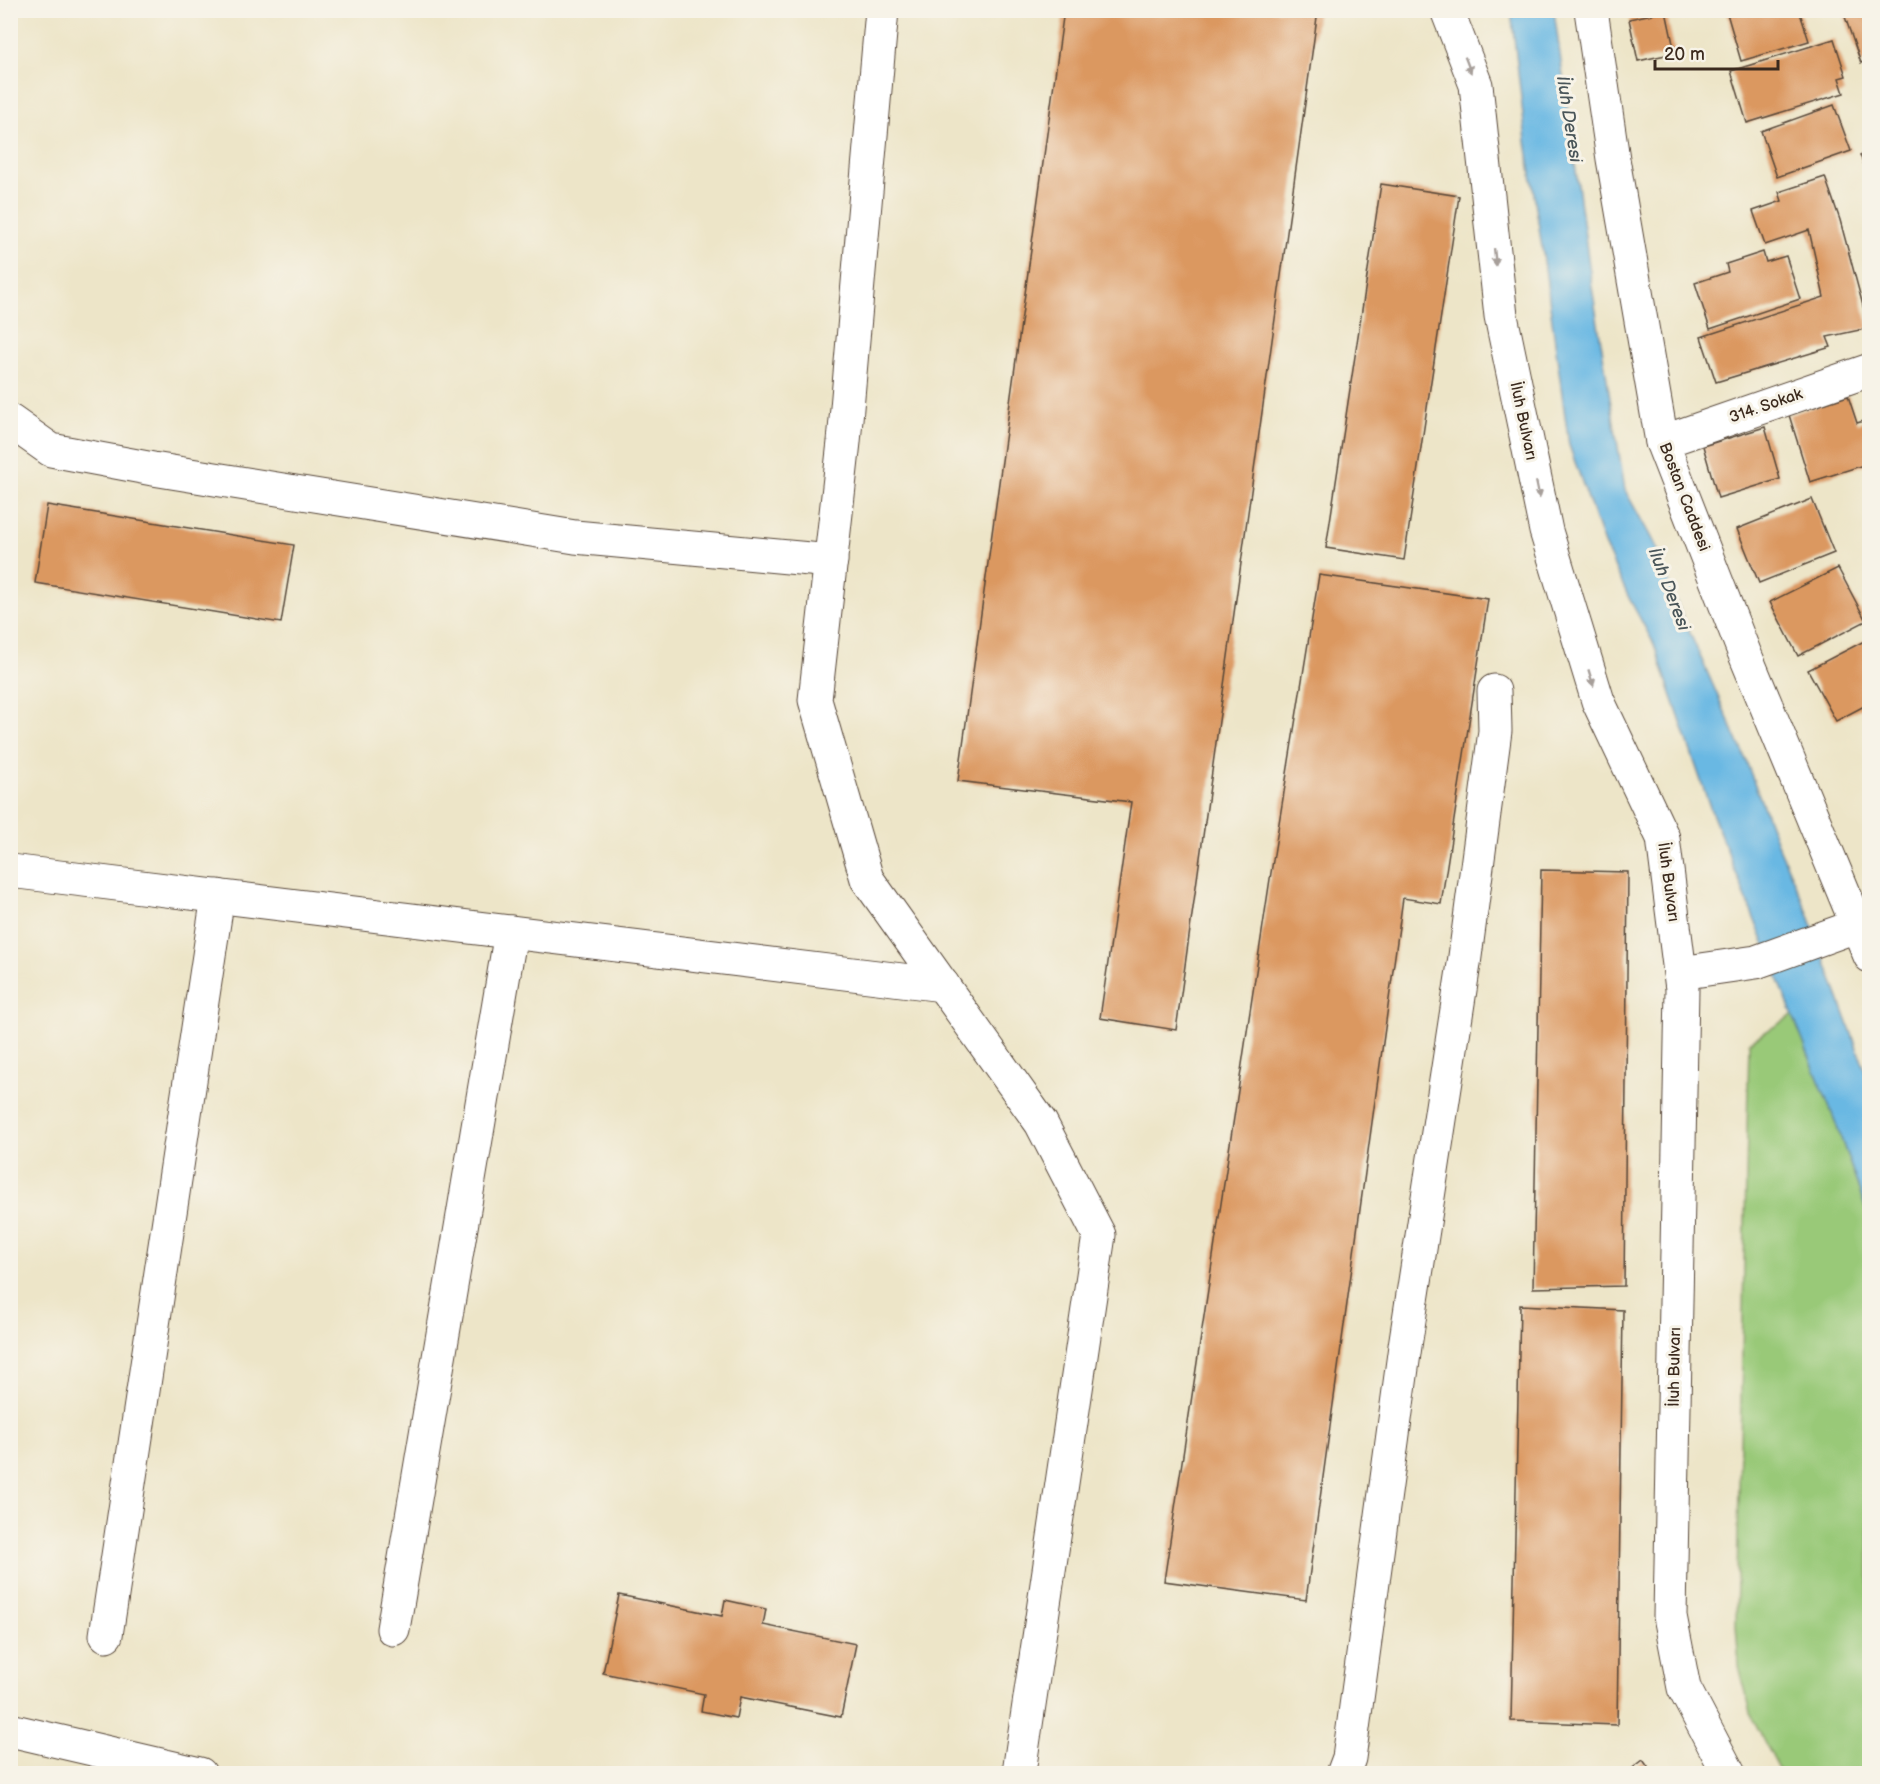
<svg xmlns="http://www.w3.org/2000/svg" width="1880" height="1784" font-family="'Balsamiq Sans',sans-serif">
<rect width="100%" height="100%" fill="#f7f3e8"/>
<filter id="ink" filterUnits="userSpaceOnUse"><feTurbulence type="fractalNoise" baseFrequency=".0167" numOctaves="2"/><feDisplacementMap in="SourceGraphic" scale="12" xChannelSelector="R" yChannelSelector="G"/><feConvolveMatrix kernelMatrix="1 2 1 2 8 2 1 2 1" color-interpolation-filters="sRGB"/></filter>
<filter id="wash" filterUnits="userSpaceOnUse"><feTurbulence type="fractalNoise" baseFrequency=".008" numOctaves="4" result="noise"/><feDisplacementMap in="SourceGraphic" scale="24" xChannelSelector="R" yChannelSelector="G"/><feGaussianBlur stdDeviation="1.35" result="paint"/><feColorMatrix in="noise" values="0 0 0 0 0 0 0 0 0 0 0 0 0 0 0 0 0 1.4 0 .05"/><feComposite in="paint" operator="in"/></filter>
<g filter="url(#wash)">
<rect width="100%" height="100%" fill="#ede5c8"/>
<polygon fill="#99c978" stroke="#6a7a4b" stroke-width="1.5" points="1793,1015 1835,1121 1869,1218 1869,1773 1781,1773 1753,1720 1739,1666 1736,1625 1749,1042"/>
<polygon fill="#69b8e3" stroke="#527180" stroke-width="1.5" points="1511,11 1554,11 1592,287 1625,490 1655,545 1678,606 1743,753 1777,843 1808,913 1869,1081 1869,1218 1835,1121 1712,813 1654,644 1629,598 1604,544 1569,445 1544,261 1526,141"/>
<g id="blocks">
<g fill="#db9861">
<polygon points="1064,10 1318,10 1176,1030 1100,1018 1131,802 958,781"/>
<polygon points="1726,10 1799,10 1809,41 1741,61"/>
<polygon points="1854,10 1870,10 1870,60 1861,63 1844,14"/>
<polygon points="1666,11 1675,53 1638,61 1629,19"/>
<polygon points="1834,39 1846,76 1839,78 1844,93 1747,123 1731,71"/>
<polygon points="1834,105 1851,151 1777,177 1761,131"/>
<polygon points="1870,151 1870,177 1869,177 1860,155"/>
<polygon points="1825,177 1840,220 1869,328 1827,337 1831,347 1716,382 1701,337 1824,297 1809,230 1765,245 1753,211 1782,201 1779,192"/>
<polygon points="1381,184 1459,196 1404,560 1326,548"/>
<polygon points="1763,252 1766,262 1786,256 1800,299 1710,329 1695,283 1728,272 1726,264"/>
<polygon points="1848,396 1857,423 1870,419 1870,463 1810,482 1789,415"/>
<polygon points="1765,427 1780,479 1718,498 1703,446"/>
<polygon points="1812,499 1834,553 1759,583 1737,529"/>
<polygon points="47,505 294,545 281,623 35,583"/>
<polygon points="1838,568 1866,621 1798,656 1770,602"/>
<polygon points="1319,575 1488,599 1441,904 1403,898 1306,1600 1164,1581 1270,879"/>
<polygon points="1870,638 1870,703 1836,721 1808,670"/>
<polygon points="1541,870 1628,872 1624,1286 1533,1288"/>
<polygon points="1520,1305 1623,1310 1617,1725 1511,1721"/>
<polygon points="619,1595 722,1616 725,1600 766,1609 763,1625 856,1644 841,1717 740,1697 736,1718 701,1711 704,1694 603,1673"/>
<polygon points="1643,1760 1653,1774 1625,1774"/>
</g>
</g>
</g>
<g filter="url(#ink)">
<use href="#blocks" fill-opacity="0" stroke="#564638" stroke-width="1.5"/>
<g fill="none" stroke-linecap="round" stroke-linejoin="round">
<defs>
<g id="minor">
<polyline points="882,10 844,442 815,700 867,879 1041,1123 1099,1235 1020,1765 1020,1774"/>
<polyline points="1447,10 1476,85 1501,316 1546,531 1598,701 1663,838 1682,989 1670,1616 1684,1688 1729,1774"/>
<polyline points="1591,10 1613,159 1662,442 1744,652 1870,956"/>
<polyline points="10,421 51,450 153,469 575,537 831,561"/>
<polyline points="1662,442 1870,370"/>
<polyline points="10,871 943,985"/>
<polyline points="1680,973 1756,962 1856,926 1870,913"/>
<polyline points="393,1629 511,932"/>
<polyline points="106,1635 218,896"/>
<polyline points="10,1730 200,1774"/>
<polyline points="1343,1774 1349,1758 1405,1346 1464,964 1495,731 1494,691"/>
</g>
</defs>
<use href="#minor" stroke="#564638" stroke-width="35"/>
<use href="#minor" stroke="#fff" stroke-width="33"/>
</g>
<defs><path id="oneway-solid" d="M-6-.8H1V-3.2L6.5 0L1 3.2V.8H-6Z" transform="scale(1.5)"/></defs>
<g fill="#a79f9a">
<use href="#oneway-solid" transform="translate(1468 65) rotate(69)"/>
<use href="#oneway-solid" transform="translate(1495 257) rotate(84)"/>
<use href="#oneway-solid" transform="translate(1538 490) rotate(78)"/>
<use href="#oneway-solid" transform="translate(1591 678) rotate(73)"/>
</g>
</g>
<g text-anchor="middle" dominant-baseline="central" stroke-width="6" stroke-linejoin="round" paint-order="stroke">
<g font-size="16" fill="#3b2a1e" stroke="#f7f3e8">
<text transform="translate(1766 406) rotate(-19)">314. Sokak</text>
<text transform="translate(1523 421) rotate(78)">İluh Bulvarı</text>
<text transform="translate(1684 497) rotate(69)">Bostan Caddesi</text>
<text transform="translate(1668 882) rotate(82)">İluh Bulvarı</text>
<text transform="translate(1675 1367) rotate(-89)">İluh Bulvarı</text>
</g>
<g font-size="18" font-style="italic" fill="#495559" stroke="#f7f3e8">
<text transform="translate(1569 119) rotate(81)">İluh Deresi</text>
<text transform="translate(1669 589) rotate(69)">İluh Deresi</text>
</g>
</g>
<rect width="1880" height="1784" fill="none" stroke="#f7f3e8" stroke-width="36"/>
<path d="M1655 60v9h123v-9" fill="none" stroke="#3b2a1e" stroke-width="3"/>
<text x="1664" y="60" font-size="18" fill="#3b2a1e" stroke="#f7f3e8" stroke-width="4.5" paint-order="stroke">20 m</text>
</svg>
